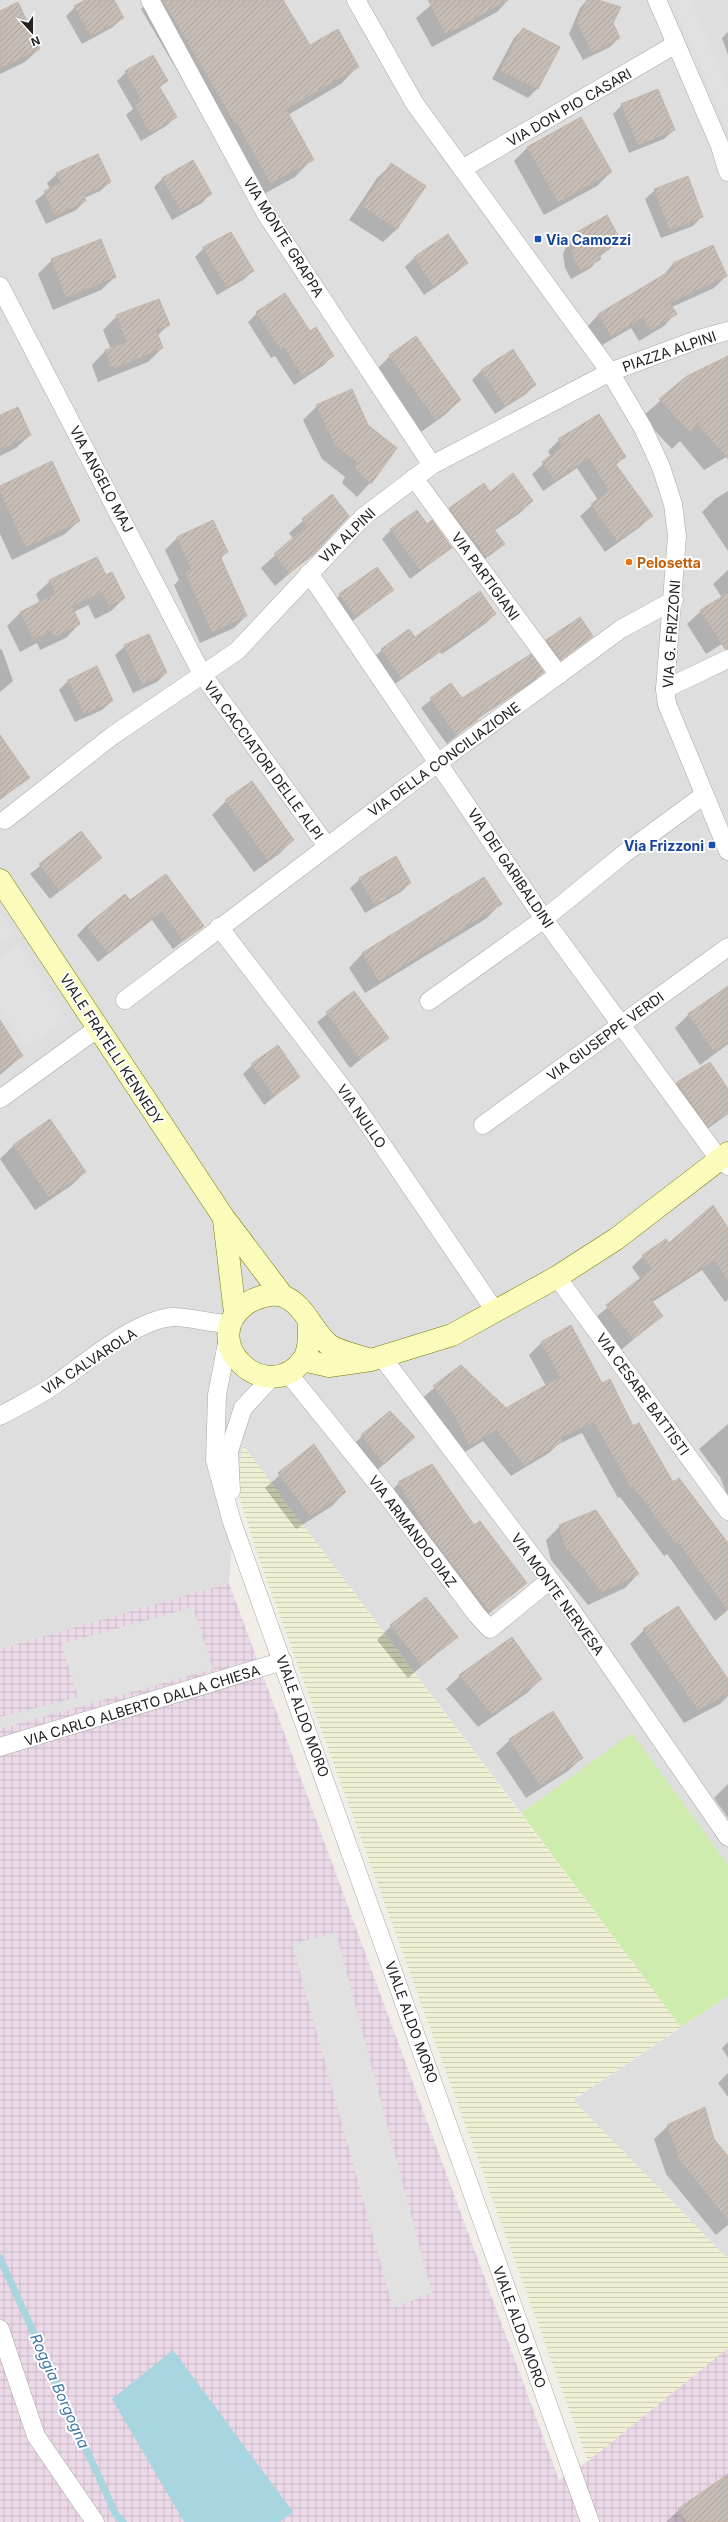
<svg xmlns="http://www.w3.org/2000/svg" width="728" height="2522" font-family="Inter,sans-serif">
<defs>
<pattern id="industrial-grid" width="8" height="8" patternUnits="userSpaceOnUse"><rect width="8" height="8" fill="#ebd9e8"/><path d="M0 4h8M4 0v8" fill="none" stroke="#c9bac7"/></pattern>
<pattern id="farmland-rules" width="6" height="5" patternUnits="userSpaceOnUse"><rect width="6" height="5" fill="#eff0d3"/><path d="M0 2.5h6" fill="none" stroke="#cdceb5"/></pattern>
<pattern id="building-hatch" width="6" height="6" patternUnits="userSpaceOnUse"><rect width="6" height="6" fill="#c6bdb6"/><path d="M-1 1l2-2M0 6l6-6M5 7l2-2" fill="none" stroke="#aaa29c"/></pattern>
</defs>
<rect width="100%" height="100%" fill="#f1eee7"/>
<g fill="#dfdede">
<polygon points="0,0 728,0 728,1865 632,1734 521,1813 243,1446 236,1487 229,1583 0,1649"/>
<polygon points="728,1996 728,2259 573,2100"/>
</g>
<polygon fill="url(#industrial-grid)" points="229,1583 559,2480 588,2461 728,2348 728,2522 0,2522 0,1649"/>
<polygon fill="url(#farmland-rules)" points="243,1445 681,2027 573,2100 728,2259 728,2348 588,2461 258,1556 236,1487"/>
<polygon fill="#ceecad" points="632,1733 728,1865 728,1996 681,2027 521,1813"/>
<g fill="#e1e1e1">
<polygon points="670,0 690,0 728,88 728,128"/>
<polygon points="0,913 14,935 0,946"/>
<polygon points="19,944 68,1020 26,1048 0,1009 0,959"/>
<polygon points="193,1607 213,1669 0,1729 0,1717 78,1697 61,1644"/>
<polygon points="336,1932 432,2293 393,2308 292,1944"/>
</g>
<polygon fill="#a7d5e0" points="173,2350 293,2512 280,2522 184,2522 112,2399"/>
<g fill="#0003">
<polygon points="87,0 113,0 122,18 113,27 82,44 66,16 75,7"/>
<polygon points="150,0 282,0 310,47 358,66 341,84 288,115 312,159 295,177 253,200 141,9"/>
<polygon points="437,0 508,0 497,12 432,47 416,18"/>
<polygon points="587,0 595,0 612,23 619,38 610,47 583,60 569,34 580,8"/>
<polygon points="0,12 39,49 25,62 0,74"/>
<polygon points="523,29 558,47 537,89 528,98 492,79 514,38"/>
<polygon points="728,32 728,55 722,38"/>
<polygon points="126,72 167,80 159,88 176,117 166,126 141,141 126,115 133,109 117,81"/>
<polygon points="622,105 674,130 664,139 629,153 613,114"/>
<polygon points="528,147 611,172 597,186 544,215 514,161"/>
<polygon points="391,165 397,229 383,242 349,220 377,178"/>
<polygon points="57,174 110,182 100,191 84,198 85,201 76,210 46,224 35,201 50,189 47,183"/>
<polygon points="163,178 211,193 202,203 172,220 154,187"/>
<polygon points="655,190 702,216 693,226 661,238 645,199"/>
<polygon points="577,232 620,241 599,257 591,268 571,279 565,268 563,254 568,242"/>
<polygon points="448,235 467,263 457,272 424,295 405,267 414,258"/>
<polygon points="204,248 253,271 243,280 217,295 195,257"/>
<polygon points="52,260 115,277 101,290 53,310 38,274"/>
<polygon points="673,264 726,276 714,288 672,307 675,314 664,326 639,341 631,328 599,347 587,327 598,315 662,277"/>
<polygon points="257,313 310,332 333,355 324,365 294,385 275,356 271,358 248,322"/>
<polygon points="117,316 169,324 157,336 162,348 148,362 98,382 92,365 105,351 111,349 103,330"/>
<polygon points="416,338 460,400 446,414 421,432 376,370 390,356"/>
<polygon points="513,351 535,385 526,394 495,414 472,380 481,371"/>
<polygon points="728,357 728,456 704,470 680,441 672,449 642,417 687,377"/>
<polygon points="317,406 367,425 396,448 370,483 357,497 342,483 345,477 322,459 303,420"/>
<polygon points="599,415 625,456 615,466 651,516 640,527 605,552 580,516 598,500 577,468 543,491 532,474 551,457 548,451 559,440"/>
<polygon points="0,416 30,435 16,448 0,456"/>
<polygon points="0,487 79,521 65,534 12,560 0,534"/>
<polygon points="728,491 728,551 702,512 715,499"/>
<polygon points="489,493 532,501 520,513 494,531 503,544 474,568 438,521 450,509"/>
<polygon points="331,496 313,553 275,586 261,568 293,539 289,533"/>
<polygon points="212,522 227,552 220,559 246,616 234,628 200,643 174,585 179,580 165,550 177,538"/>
<polygon points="426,525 451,548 410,579 382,539 391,530"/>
<polygon points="728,570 728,640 706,654 687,624 701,611 722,598 713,584"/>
<polygon points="106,577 124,598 111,611 95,619 88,605 74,612 79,624 66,638 40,650 37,643 20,652 7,626 21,612 40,603 36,594 50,581"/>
<polygon points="393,590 346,626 331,604 340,595"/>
<polygon points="495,614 486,623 442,654 440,652 392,686 372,659 382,650"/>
<polygon points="592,636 551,668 538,650 547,641"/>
<polygon points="125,646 166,673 157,682 133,693 115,655"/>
<polygon points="0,649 2,650 13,681 0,692"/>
<polygon points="543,672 534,681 476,720 447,744 421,708 451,684 462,700"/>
<polygon points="69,680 112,701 102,710 75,722 59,690"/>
<polygon points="0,737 28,778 0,800"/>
<polygon points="252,783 293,840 279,854 254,872 212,815 226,801"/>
<polygon points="80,833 100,858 50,899 30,874"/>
<polygon points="166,875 202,926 173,949 152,920 98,962 77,935 86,926 130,901"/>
<polygon points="484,878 500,904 487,918 365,993 349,968 362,954"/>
<polygon points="360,879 410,883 401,892 365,913 350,888"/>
<polygon points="728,987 728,1044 700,1065 675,1028 688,1015"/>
<polygon points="354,993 387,1038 350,1068 317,1022"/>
<polygon points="0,1022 22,1056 0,1075"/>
<polygon points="252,1065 299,1077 264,1105 243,1074"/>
<polygon points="678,1082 728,1090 728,1114 699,1135 669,1091"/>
<polygon points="50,1121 85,1172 72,1185 35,1210 0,1159 13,1146"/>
<polygon points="728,1230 728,1300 725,1302 702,1270 651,1303 661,1316 621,1350 596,1317 641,1280 632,1267 643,1256 669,1245"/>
<polygon points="541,1343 602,1384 673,1483 679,1479 728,1545 728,1610 715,1621 667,1554 664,1556 620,1497 618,1498 582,1433 557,1445 549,1453 511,1476 483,1441 457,1457 421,1399 461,1366 505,1409 546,1386 529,1355"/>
<polygon points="728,1424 728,1497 720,1477 699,1449"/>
<polygon points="362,1436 405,1446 375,1472 353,1445"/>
<polygon points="314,1446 345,1492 332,1506 296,1529 265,1488"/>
<polygon points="399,1483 474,1527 525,1582 476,1625 385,1497"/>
<polygon points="560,1526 638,1574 625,1588 588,1605 551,1560 546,1540"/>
<polygon points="678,1607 728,1681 728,1696 720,1704 684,1723 630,1644 644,1630"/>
<polygon points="391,1626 456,1636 408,1678 377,1640"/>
<polygon points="460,1676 541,1679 527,1693 478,1727 446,1689"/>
<polygon points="510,1740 582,1758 568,1771 526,1798 496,1753"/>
<polygon points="728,1784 728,1818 714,1798"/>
<polygon points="728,2042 728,2058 722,2048"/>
<polygon points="728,2073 728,2097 718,2083"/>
<polygon points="668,2126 713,2140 728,2158 728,2225 716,2235 666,2174 654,2139"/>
<polygon points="728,2476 728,2522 666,2522 679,2510"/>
</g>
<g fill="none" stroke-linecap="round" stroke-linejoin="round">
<polyline stroke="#a7d5e0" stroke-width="7" points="0,2258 116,2515 123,2522"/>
</g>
<g fill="url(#building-hatch)" stroke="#c4b4a9">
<polygon points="85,0 114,0 124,18 91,36 74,6"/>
<polygon points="163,0 283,0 310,45 338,29 359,67 286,109 314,160 270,183 237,122 235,123"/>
<polygon points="428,0 508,0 446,34"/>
<polygon points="587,0 598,0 621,7 613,23 620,38 592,52 577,22"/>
<polygon points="18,2 40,49 0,68 0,11"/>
<polygon points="523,28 560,47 538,89 500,70"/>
<polygon points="153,55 168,81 159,86 177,117 150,133 135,105 142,101 125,71"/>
<polygon points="658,89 675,130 638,145 621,104"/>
<polygon points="581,117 612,172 558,202 527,147"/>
<polygon points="98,154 111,182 84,195 86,201 55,216 44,191 61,183 56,173"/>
<polygon points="193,160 212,194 181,211 162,178"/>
<polygon points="391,163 426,186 397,229 362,206"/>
<polygon points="688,176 703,217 670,230 654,189"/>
<polygon points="607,215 621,241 599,254 601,259 581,271 574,259 572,244 577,232"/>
<polygon points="231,232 254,271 226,287 203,247"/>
<polygon points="448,234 468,263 433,286 414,257"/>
<polygon points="101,239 116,277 66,297 51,259"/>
<polygon points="713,245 727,276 670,303 677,314 651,330 643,317 611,336 598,314 675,268 673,263"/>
<polygon points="285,293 310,331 316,327 334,356 303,376 284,347 281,350 256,312"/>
<polygon points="159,299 170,325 156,330 163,348 112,369 105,350 127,342 116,315"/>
<polygon points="416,336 461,400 435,419 389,355"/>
<polygon points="513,349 536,385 505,406 481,370"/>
<polygon points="728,356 728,459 697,423 690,432 659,399 687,376"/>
<polygon points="352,389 368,425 397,448 371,484 355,468 358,463 336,446 316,405"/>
<polygon points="18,407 31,435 0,450 0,415"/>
<polygon points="599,414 626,457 615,463 653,516 617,541 591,504 609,491 589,458 554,480 542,462 563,446 558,439"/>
<polygon points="52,461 80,521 26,547 0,492 0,486"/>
<polygon points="513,473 533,501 494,529 505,544 487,557 449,508 484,483 490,492"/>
<polygon points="332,494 349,516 314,554 289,573 274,554 307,526 302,519"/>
<polygon points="417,510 427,524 432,520 452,548 420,570 390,529"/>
<polygon points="213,520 228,552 220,556 247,616 212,632 185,572 191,569 177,537"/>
<polygon points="97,557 106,575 112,572 125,598 109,606 102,592 72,606 80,624 54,637 51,630 34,639 20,612 56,594 49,580"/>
<polygon points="377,567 394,590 356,617 339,594"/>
<polygon points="480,591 496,614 401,678 381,649 409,629 415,637"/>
<polygon points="728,593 728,649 725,649 700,610"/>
<polygon points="580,617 593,636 561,660 546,640"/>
<polygon points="149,634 167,673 142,684 124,645"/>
<polygon points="531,654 544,672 477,718 478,720 456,735 430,698 451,683 462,698"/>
<polygon points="97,666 113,701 84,714 68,680"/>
<polygon points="0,735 30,778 0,798"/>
<polygon points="252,781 294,840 268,860 225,800"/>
<polygon points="81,831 102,858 60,891 39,864"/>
<polygon points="396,856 411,883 375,905 359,878"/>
<polygon points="166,874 204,926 183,941 162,911 108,953 86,926 125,894 130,900"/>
<polygon points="484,877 502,904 379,981 362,953"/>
<polygon points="728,986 728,1041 714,1052 688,1014"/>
<polygon points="354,991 389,1038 360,1059 326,1012"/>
<polygon points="0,1020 23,1056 0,1071"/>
<polygon points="278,1045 300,1077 274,1096 251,1064"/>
<polygon points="710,1062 728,1089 728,1113 708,1127 677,1082"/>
<polygon points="50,1119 86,1172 49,1197 13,1145"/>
<polygon points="713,1205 728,1228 728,1280 714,1260 651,1300 663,1316 633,1339 606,1305 652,1269 642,1255 666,1239 669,1243"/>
<polygon points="571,1325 602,1383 610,1379 633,1426 639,1423 673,1482 679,1478 728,1543 728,1610 679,1543 677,1545 633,1486 631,1487 594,1422 560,1438 563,1441 524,1465 496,1430 469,1446 454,1414 433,1386 461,1365 506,1408 560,1377 541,1342"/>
<polygon points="390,1411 415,1437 384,1464 361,1435"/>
<polygon points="314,1444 346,1492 310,1516 278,1473"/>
<polygon points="432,1464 474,1525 480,1521 527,1583 490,1612 430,1535 398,1482"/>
<polygon points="596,1510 639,1574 602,1592 565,1546 559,1525"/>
<polygon points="426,1597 458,1637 422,1665 390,1625"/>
<polygon points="678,1606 728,1679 728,1694 698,1710 643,1629"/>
<polygon points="512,1637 542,1679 492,1714 459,1675"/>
<polygon points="553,1711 583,1758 540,1785 509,1739"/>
<polygon points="705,2107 714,2139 728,2156 728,2220 680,2160 667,2125"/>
<polygon points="728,2474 728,2522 687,2522 678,2509"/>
</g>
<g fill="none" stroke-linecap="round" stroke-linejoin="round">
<defs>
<g id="street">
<polyline points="150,0 266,214 432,465"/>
<polyline points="356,0 415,104 610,372 643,428 661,467 673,504 677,536 665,689 667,704 728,851"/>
<polyline points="657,0 720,146 728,172"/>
<polyline points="462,169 676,44"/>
<polyline points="0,286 202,674 327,846"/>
<polyline points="414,478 559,675"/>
<polyline points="309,573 544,919 719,1159 728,1166"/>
<polyline points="665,689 728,659"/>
<polyline points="5,820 112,736 237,651 363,517 432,465 610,372 699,339 728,331"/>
<polyline points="219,927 351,1099 495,1311"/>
<polyline points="125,1000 439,762 621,629 674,600"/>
<polyline points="429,1001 544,919 625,853 704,795"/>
<polyline points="0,1099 98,1028"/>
<polyline points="483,1125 728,947"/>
<polyline points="557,1277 728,1511"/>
<polyline points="228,1338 217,1395 215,1460 232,1522 590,2522"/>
<polyline points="382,1357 557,1589 728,1837"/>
<polyline points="288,1373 385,1493 477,1615 490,1629 550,1580"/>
<path d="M 0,1416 C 18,1406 37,1397 53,1386 C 85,1364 133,1321 172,1317 C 185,1316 214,1324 230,1324"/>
<polyline points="231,1491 229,1451 243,1408 272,1377"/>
<polyline points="0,1747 283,1661"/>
<polyline points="0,2329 36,2436 95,2522"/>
</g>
<g id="secondary">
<polyline points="0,880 224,1218 282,1295"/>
<polyline points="224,1220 235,1313"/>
<path d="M 309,1322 C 309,1333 310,1351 303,1360 C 267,1408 195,1342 246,1304 C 254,1298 272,1292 283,1296 C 304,1304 312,1330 328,1344 C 338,1352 357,1355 368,1359"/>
<polyline points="303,1360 329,1366 371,1360 452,1335 557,1277 616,1239 728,1153"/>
</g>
</defs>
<use href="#street" stroke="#a8a8a8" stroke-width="19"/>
<use href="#secondary" stroke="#757e02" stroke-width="23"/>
<use href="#street" stroke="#fff" stroke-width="18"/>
<use href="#secondary" stroke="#fbfbbb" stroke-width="22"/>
</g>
<g fill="#1a4fb4" stroke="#fff" stroke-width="1.5">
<rect x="534" y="235" width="8" height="8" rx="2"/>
<rect x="708" y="841" width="8" height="8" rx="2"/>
</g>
<circle fill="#e8710a" stroke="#fff" stroke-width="1.5" cx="629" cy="562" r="4"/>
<g text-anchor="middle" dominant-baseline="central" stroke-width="4" stroke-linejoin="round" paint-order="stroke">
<g font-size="14" fill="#212121" stroke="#fff">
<text transform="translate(569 107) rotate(-30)">VIA DON PIO CASARI</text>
<text transform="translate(284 237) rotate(58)">VIA MONTE GRAPPA</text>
<text transform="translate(669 351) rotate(-19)">PIAZZA ALPINI</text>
<text transform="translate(102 479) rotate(62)">VIA ANGELO MAJ</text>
<text transform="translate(347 535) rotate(-44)">VIA ALPINI</text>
<text transform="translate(486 576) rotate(54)">VIA PARTIGIANI</text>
<text transform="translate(671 634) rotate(-86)">VIA G. FRIZZONI</text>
<text transform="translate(444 759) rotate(-36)">VIA DELLA CONCILIAZIONE</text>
<text transform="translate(264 760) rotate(54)">VIA CACCIATORI DELLE ALPI</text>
<text transform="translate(511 868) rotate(56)">VIA DEI GARIBALDINI</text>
<text transform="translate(605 1036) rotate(-36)">VIA GIUSEPPE VERDI</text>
<text transform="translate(112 1049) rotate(57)">VIALE FRATELLI KENNEDY</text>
<text transform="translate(362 1116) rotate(55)">VIA NULLO</text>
<text transform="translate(89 1361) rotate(-33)">VIA CALVAROLA</text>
<text transform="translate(643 1394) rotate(54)">VIA CESARE BATTISTI</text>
<text transform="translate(413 1531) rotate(53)">VIA ARMANDO DIAZ</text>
<text transform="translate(558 1594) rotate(54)">VIA MONTE NERVESA</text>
<text transform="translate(142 1705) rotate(-17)">VIA CARLO ALBERTO DALLA CHIESA</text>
<text transform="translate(303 1716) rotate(70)">VIALE ALDO MORO</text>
<text transform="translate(412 2022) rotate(70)">VIALE ALDO MORO</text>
<text transform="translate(520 2327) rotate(70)">VIALE ALDO MORO</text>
</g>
<g font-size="14" font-weight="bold" fill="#164399" stroke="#fff" text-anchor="start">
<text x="546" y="239">Via Camozzi</text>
<text x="704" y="845" text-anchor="end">Via Frizzoni</text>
</g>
<g font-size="14" font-weight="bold" fill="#c56008" stroke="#fff" text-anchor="start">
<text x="637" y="562">Pelosetta</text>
</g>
<g font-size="15" font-style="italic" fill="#4378a4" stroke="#fff">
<text transform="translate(60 2391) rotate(66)">Roggia Borgogna</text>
</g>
</g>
<g transform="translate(32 32) rotate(159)" stroke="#ffffff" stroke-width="3" paint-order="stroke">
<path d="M0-3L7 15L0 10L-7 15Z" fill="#212121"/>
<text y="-6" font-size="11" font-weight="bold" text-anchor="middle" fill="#212121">N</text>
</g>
</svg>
